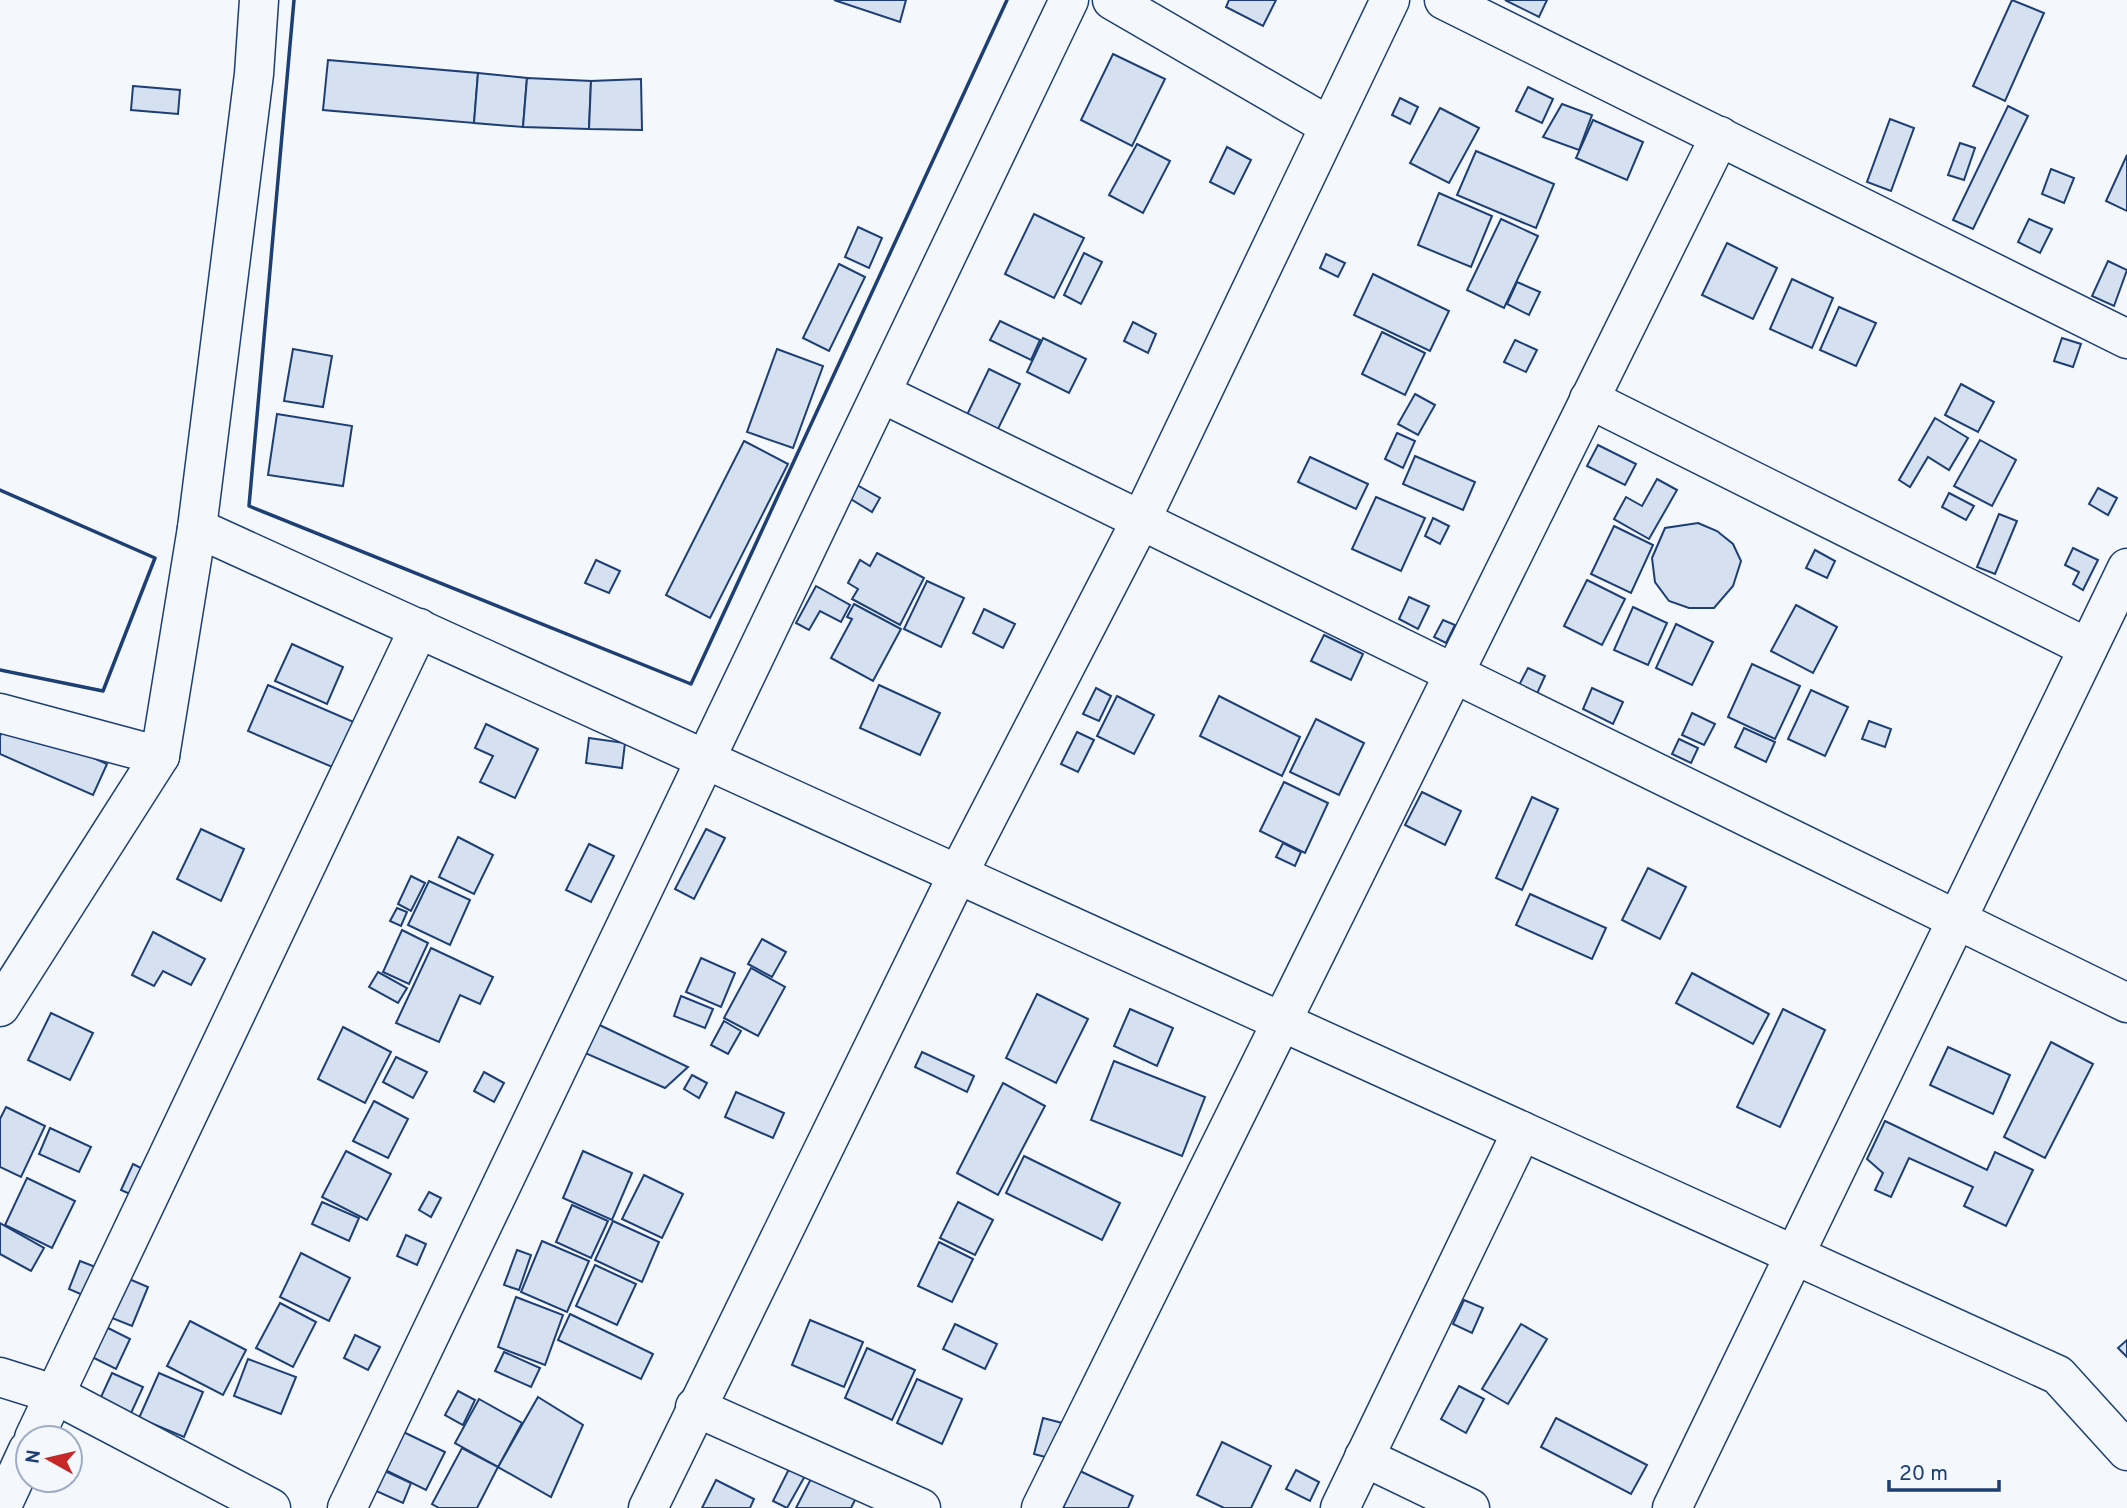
<svg xmlns="http://www.w3.org/2000/svg" width="2127" height="1508" font-family="Overpass,sans-serif">
<rect width="100%" height="100%" fill="#f4f7fb"/>
<g fill="#d5e0f0" stroke="#1d3f73" stroke-width="2">
<polygon points="834,0 906,0 900,22"/>
<polygon points="1229,0 1276,0 1263,26 1226,7"/>
<polygon points="1505,0 1547,0 1539,17"/>
<polygon points="2012,0 2044,13 2005,101 1973,86"/>
<polygon points="1113,54 1165,79 1132,146 1081,120"/>
<polygon points="328,60 478,73 474,123 323,110"/>
<polygon points="478,73 527,78 523,127 474,123"/>
<polygon points="527,78 591,81 589,129 523,127"/>
<polygon points="641,79 642,130 589,129 591,81"/>
<polygon points="133,86 180,90 178,114 131,110"/>
<polygon points="1528,87 1553,99 1542,123 1516,111"/>
<polygon points="1400,98 1418,107 1410,124 1392,115"/>
<polygon points="1562,104 1592,115 1579,150 1543,137"/>
<polygon points="2008,106 2028,116 1973,229 1953,220"/>
<polygon points="1440,108 1479,128 1449,183 1410,163"/>
<polygon points="1890,119 1914,128 1891,191 1867,182"/>
<polygon points="1593,120 1643,142 1627,180 1576,158"/>
<polygon points="1960,143 1975,148 1964,180 1948,175"/>
<polygon points="1137,144 1170,161 1143,213 1109,195"/>
<polygon points="1227,147 1251,160 1234,194 1210,182"/>
<polygon points="1476,151 1554,184 1536,228 1457,195"/>
<polygon points="2127,155 2127,211 2106,201"/>
<polygon points="2051,169 2074,178 2064,203 2042,194"/>
<polygon points="1439,193 1492,216 1471,267 1418,245"/>
<polygon points="1034,214 1084,238 1054,298 1005,274"/>
<polygon points="1501,219 1538,236 1504,308 1467,290"/>
<polygon points="2029,219 2052,229 2040,253 2018,242"/>
<polygon points="858,227 882,238 869,268 845,257"/>
<polygon points="1727,243 1777,268 1753,319 1702,295"/>
<polygon points="1084,253 1102,262 1081,304 1064,295"/>
<polygon points="1326,254 1345,263 1338,277 1320,268"/>
<polygon points="2108,261 2127,270 2114,306 2092,296"/>
<polygon points="839,264 865,277 829,351 803,338"/>
<polygon points="1373,274 1449,311 1430,351 1354,315"/>
<polygon points="1792,279 1833,298 1812,348 1770,329"/>
<polygon points="1517,282 1540,292 1529,315 1507,304"/>
<polygon points="1839,307 1876,323 1856,366 1820,350"/>
<polygon points="1000,321 1040,340 1031,360 990,340"/>
<polygon points="1133,322 1156,334 1148,353 1124,341"/>
<polygon points="1382,332 1425,353 1405,395 1362,374"/>
<polygon points="1043,338 1086,359 1069,393 1027,372"/>
<polygon points="2062,338 2081,344 2073,367 2054,361"/>
<polygon points="1515,340 1537,350 1526,372 1504,362"/>
<polygon points="293,349 332,356 323,407 284,401"/>
<polygon points="777,349 823,366 793,448 747,432"/>
<polygon points="989,369 1020,384 995,435 965,419"/>
<polygon points="1961,384 1994,402 1978,432 1945,415"/>
<polygon points="1415,394 1435,405 1418,435 1398,424"/>
<polygon points="277,414 352,426 343,486 268,475"/>
<polygon points="1935,418 1968,438 1949,470 1928,457 1910,487 1899,480"/>
<polygon points="1397,433 1415,441 1403,468 1385,459"/>
<polygon points="1980,440 2016,460 1992,506 1954,486"/>
<polygon points="744,441 788,464 710,618 666,595"/>
<polygon points="1598,445 1636,464 1625,485 1587,466"/>
<polygon points="1415,456 1475,482 1463,510 1403,484"/>
<polygon points="1310,457 1368,484 1356,509 1298,482"/>
<polygon points="1657,479 1677,490 1649,539 1614,519 1626,497 1642,506"/>
<polygon points="857,485 880,498 872,512 849,498"/>
<polygon points="2098,488 2117,498 2108,515 2089,504"/>
<polygon points="1949,493 1974,506 1966,520 1942,507"/>
<polygon points="1376,497 1425,518 1401,571 1352,549"/>
<polygon points="1999,514 2017,521 1995,574 1977,567"/>
<polygon points="1433,518 1449,526 1440,544 1425,536"/>
<polygon points="1698,523 1717,531 1733,544 1741,561 1733,586 1714,608 1689,608 1669,601 1655,582 1652,558 1665,528"/>
<polygon points="1614,526 1653,545 1631,593 1591,574"/>
<polygon points="2073,548 2098,560 2083,590 2073,584 2079,572 2065,565"/>
<polygon points="1815,550 1835,561 1827,578 1806,568"/>
<polygon points="877,553 924,578 900,625 852,599 858,589 848,583 860,560 870,566"/>
<polygon points="596,560 620,571 609,593 585,583"/>
<polygon points="1587,580 1625,599 1602,645 1564,626"/>
<polygon points="927,581 964,598 941,647 904,629"/>
<polygon points="816,586 850,605 841,622 820,611 809,630 796,623"/>
<polygon points="1409,597 1429,606 1418,629 1399,619"/>
<polygon points="854,604 901,629 873,681 831,658 852,619 847,617"/>
<polygon points="1796,605 1837,627 1813,673 1771,651"/>
<polygon points="1633,607 1667,623 1648,665 1614,650"/>
<polygon points="984,609 1015,624 1003,648 973,633"/>
<polygon points="1443,620 1455,625 1446,643 1434,637"/>
<polygon points="1676,624 1713,642 1692,685 1656,668"/>
<polygon points="1324,635 1363,654 1351,680 1311,661"/>
<polygon points="292,644 343,667 327,704 275,681"/>
<polygon points="1752,664 1800,686 1775,739 1728,717"/>
<polygon points="1528,668 1545,676 1535,698 1517,689"/>
<polygon points="268,685 356,723 337,769 248,731"/>
<polygon points="879,685 940,713 920,755 860,728"/>
<polygon points="1096,688 1111,696 1099,721 1083,714"/>
<polygon points="1592,688 1623,702 1613,724 1583,709"/>
<polygon points="1811,690 1848,707 1825,756 1788,739"/>
<polygon points="1117,696 1154,715 1134,754 1097,736"/>
<polygon points="1219,696 1300,737 1282,776 1200,736"/>
<polygon points="1692,713 1715,724 1704,745 1682,735"/>
<polygon points="1316,719 1364,743 1339,795 1290,772"/>
<polygon points="7,720 107,764 93,795 0,754 0,736"/>
<polygon points="1869,721 1891,729 1885,747 1862,739"/>
<polygon points="486,724 538,749 515,798 480,782 493,756 475,748"/>
<polygon points="1744,728 1775,742 1766,762 1735,747"/>
<polygon points="1077,732 1094,740 1078,772 1061,764"/>
<polygon points="589,738 625,743 622,768 586,763"/>
<polygon points="1679,739 1698,748 1691,763 1672,754"/>
<polygon points="1284,782 1328,803 1305,853 1260,831"/>
<polygon points="1422,792 1461,811 1445,845 1405,825"/>
<polygon points="1532,797 1558,809 1522,890 1496,878"/>
<polygon points="201,829 244,849 221,901 177,879"/>
<polygon points="706,829 725,838 694,899 675,889"/>
<polygon points="458,837 493,855 474,894 439,877"/>
<polygon points="1283,843 1301,852 1295,866 1276,857"/>
<polygon points="589,844 614,856 591,902 566,890"/>
<polygon points="1648,868 1686,887 1660,939 1622,920"/>
<polygon points="411,876 425,883 411,911 398,904"/>
<polygon points="429,881 470,900 450,945 408,925"/>
<polygon points="1530,894 1606,928 1592,959 1516,925"/>
<polygon points="397,908 407,912 401,926 390,921"/>
<polygon points="402,930 428,943 409,984 383,972"/>
<polygon points="153,932 205,959 191,985 163,971 154,986 132,975"/>
<polygon points="762,939 786,952 772,977 748,964"/>
<polygon points="431,948 493,977 480,1004 460,995 439,1042 396,1023"/>
<polygon points="701,958 735,973 721,1007 686,992"/>
<polygon points="751,968 785,987 758,1036 724,1018"/>
<polygon points="378,972 407,988 398,1003 369,987"/>
<polygon points="1692,973 1769,1014 1753,1044 1676,1003"/>
<polygon points="1037,994 1088,1019 1056,1083 1006,1058"/>
<polygon points="681,996 713,1009 705,1028 674,1016"/>
<polygon points="1130,1009 1173,1028 1157,1066 1114,1046"/>
<polygon points="1783,1009 1825,1030 1780,1127 1737,1107"/>
<polygon points="51,1013 93,1033 70,1080 28,1060"/>
<polygon points="589,1020 688,1067 665,1088 585,1053"/>
<polygon points="724,1021 741,1031 728,1054 711,1045"/>
<polygon points="343,1027 391,1052 365,1103 318,1079"/>
<polygon points="2051,1042 2093,1064 2045,1158 2004,1137"/>
<polygon points="1948,1047 2010,1075 1993,1114 1930,1085"/>
<polygon points="922,1052 974,1076 967,1092 915,1067"/>
<polygon points="396,1057 427,1072 413,1098 383,1082"/>
<polygon points="1114,1061 1205,1097 1182,1156 1091,1120"/>
<polygon points="484,1072 504,1083 494,1102 474,1091"/>
<polygon points="692,1075 707,1083 699,1098 684,1089"/>
<polygon points="1003,1083 1045,1106 998,1195 957,1173"/>
<polygon points="736,1092 784,1113 773,1138 725,1117"/>
<polygon points="374,1101 408,1119 388,1158 353,1141"/>
<polygon points="6,1107 45,1126 21,1177 0,1167 0,1119"/>
<polygon points="1885,1121 1987,1170 1995,1152 2033,1170 2006,1226 1964,1206 1973,1187 1909,1158 1891,1197 1875,1190 1883,1173 1867,1159"/>
<polygon points="50,1128 91,1147 79,1172 39,1154"/>
<polygon points="346,1151 391,1174 367,1220 322,1197"/>
<polygon points="583,1151 632,1173 612,1220 563,1198"/>
<polygon points="1024,1156 1120,1203 1102,1240 1006,1193"/>
<polygon points="133,1164 155,1175 143,1200 121,1190"/>
<polygon points="644,1175 683,1194 662,1238 622,1219"/>
<polygon points="27,1178 75,1201 52,1248 5,1225"/>
<polygon points="429,1192 441,1198 431,1217 419,1210"/>
<polygon points="322,1202 359,1218 349,1241 312,1224"/>
<polygon points="958,1202 993,1220 975,1255 940,1238"/>
<polygon points="572,1205 608,1221 591,1258 556,1242"/>
<polygon points="613,1221 659,1242 642,1282 595,1260"/>
<polygon points="0,1223 44,1248 31,1271 0,1254"/>
<polygon points="406,1235 426,1244 417,1265 397,1256"/>
<polygon points="542,1241 589,1261 567,1312 521,1292"/>
<polygon points="939,1242 973,1259 952,1302 918,1286"/>
<polygon points="517,1250 531,1255 519,1290 504,1285"/>
<polygon points="301,1253 350,1278 329,1321 280,1297"/>
<polygon points="80,1261 106,1271 94,1300 69,1289"/>
<polygon points="595,1265 636,1284 617,1325 576,1306"/>
<polygon points="129,1279 148,1287 132,1326 112,1318"/>
<polygon points="516,1297 563,1315 545,1365 498,1347"/>
<polygon points="1464,1300 1483,1308 1472,1333 1453,1324"/>
<polygon points="280,1303 316,1322 293,1367 256,1348"/>
<polygon points="570,1314 653,1354 641,1379 558,1340"/>
<polygon points="810,1320 863,1342 844,1387 792,1365"/>
<polygon points="190,1321 246,1350 223,1395 167,1366"/>
<polygon points="955,1324 997,1344 985,1369 943,1349"/>
<polygon points="1521,1324 1547,1339 1508,1404 1482,1389"/>
<polygon points="106,1327 130,1339 116,1369 92,1357"/>
<polygon points="355,1335 380,1347 368,1370 344,1358"/>
<polygon points="2127,1340 2127,1357 2118,1348"/>
<polygon points="867,1348 915,1370 892,1420 845,1398"/>
<polygon points="504,1352 540,1368 531,1387 495,1371"/>
<polygon points="248,1359 296,1377 281,1414 234,1396"/>
<polygon points="112,1373 143,1387 126,1424 95,1410"/>
<polygon points="159,1373 203,1392 184,1437 139,1418"/>
<polygon points="917,1379 962,1399 942,1444 897,1423"/>
<polygon points="1459,1386 1484,1399 1466,1433 1441,1419"/>
<polygon points="458,1391 475,1400 463,1425 445,1415"/>
<polygon points="538,1397 583,1425 551,1497 498,1467"/>
<polygon points="479,1399 522,1423 498,1467 455,1443"/>
<polygon points="1043,1418 1070,1425 1053,1459 1034,1454"/>
<polygon points="1556,1418 1647,1465 1631,1494 1541,1447"/>
<polygon points="393,1427 445,1452 426,1490 375,1465"/>
<polygon points="1222,1442 1271,1466 1251,1508 1224,1508 1197,1495"/>
<polygon points="462,1448 498,1467 477,1508 439,1508 432,1504"/>
<polygon points="794,1459 810,1467 787,1508 773,1501"/>
<polygon points="374,1466 411,1483 403,1503 365,1486"/>
<polygon points="816,1469 860,1490 851,1508 796,1508"/>
<polygon points="1296,1470 1319,1482 1310,1501 1286,1489"/>
<polygon points="1080,1471 1133,1496 1128,1508 1063,1508"/>
<polygon points="716,1480 754,1499 750,1508 702,1508"/>
</g>
<g fill="none" stroke-linecap="round" stroke-linejoin="round">
<defs>
<g id="minor">
<polyline points="1112,0 1329,126"/>
<polyline points="1444,0 2127,339"/>
<polyline points="881,393 2127,1003"/>
<polyline points="1589,399 2088,648"/>
<polyline points="197,528 2058,1375 2127,1451"/>
<polyline points="0,713 160,756"/>
<polyline points="0,1007 160,756 197,528 254,74 259,0"/>
<polyline points="0,1377 54,1394 271,1508"/>
<polyline points="695,1407 921,1508"/>
<polyline points="34,1438 419,628"/>
<polyline points="1364,1457 1470,1508"/>
<polyline points="1,1508 28,1450"/>
<polyline points="347,1508 1069,0"/>
<polyline points="648,1508 958,874 1141,520 1390,0"/>
<polyline points="1041,1508 1720,136"/>
<polyline points="1340,1508 1522,1131"/>
<polyline points="1672,1508 2127,568"/>
</g>
</defs>
<use href="#minor" stroke="#1d3f73" stroke-width="41"/>
<use href="#minor" stroke="#f4f7fb" stroke-width="38"/>
<g stroke="#1d3f73" stroke-width="3.5">
<polyline points="294,0 249,506 691,684 1007,0"/>
<polyline points="0,490 155,558 103,691 0,670"/>
</g>
</g>
<g transform="translate(49 1459) rotate(278)"><circle r="33" fill="#f4f7fb" stroke="#9eadc5" stroke-width="2"/>
<path d="M0-5L12 26L0 18L-12 26Z" fill="#c62828"/>
<text y="-10" font-size="19" font-weight="bold" text-anchor="middle" fill="#1d3f73">N</text>
</g>
<path d="M1889 1480v10h110v-10" fill="none" stroke="#1d3f73" stroke-width="3.5"/>
<text x="1899" y="1480" font-size="21" fill="#1d3f73" stroke="#f4f7fb" stroke-width="5" paint-order="stroke">20 m</text>
</svg>
